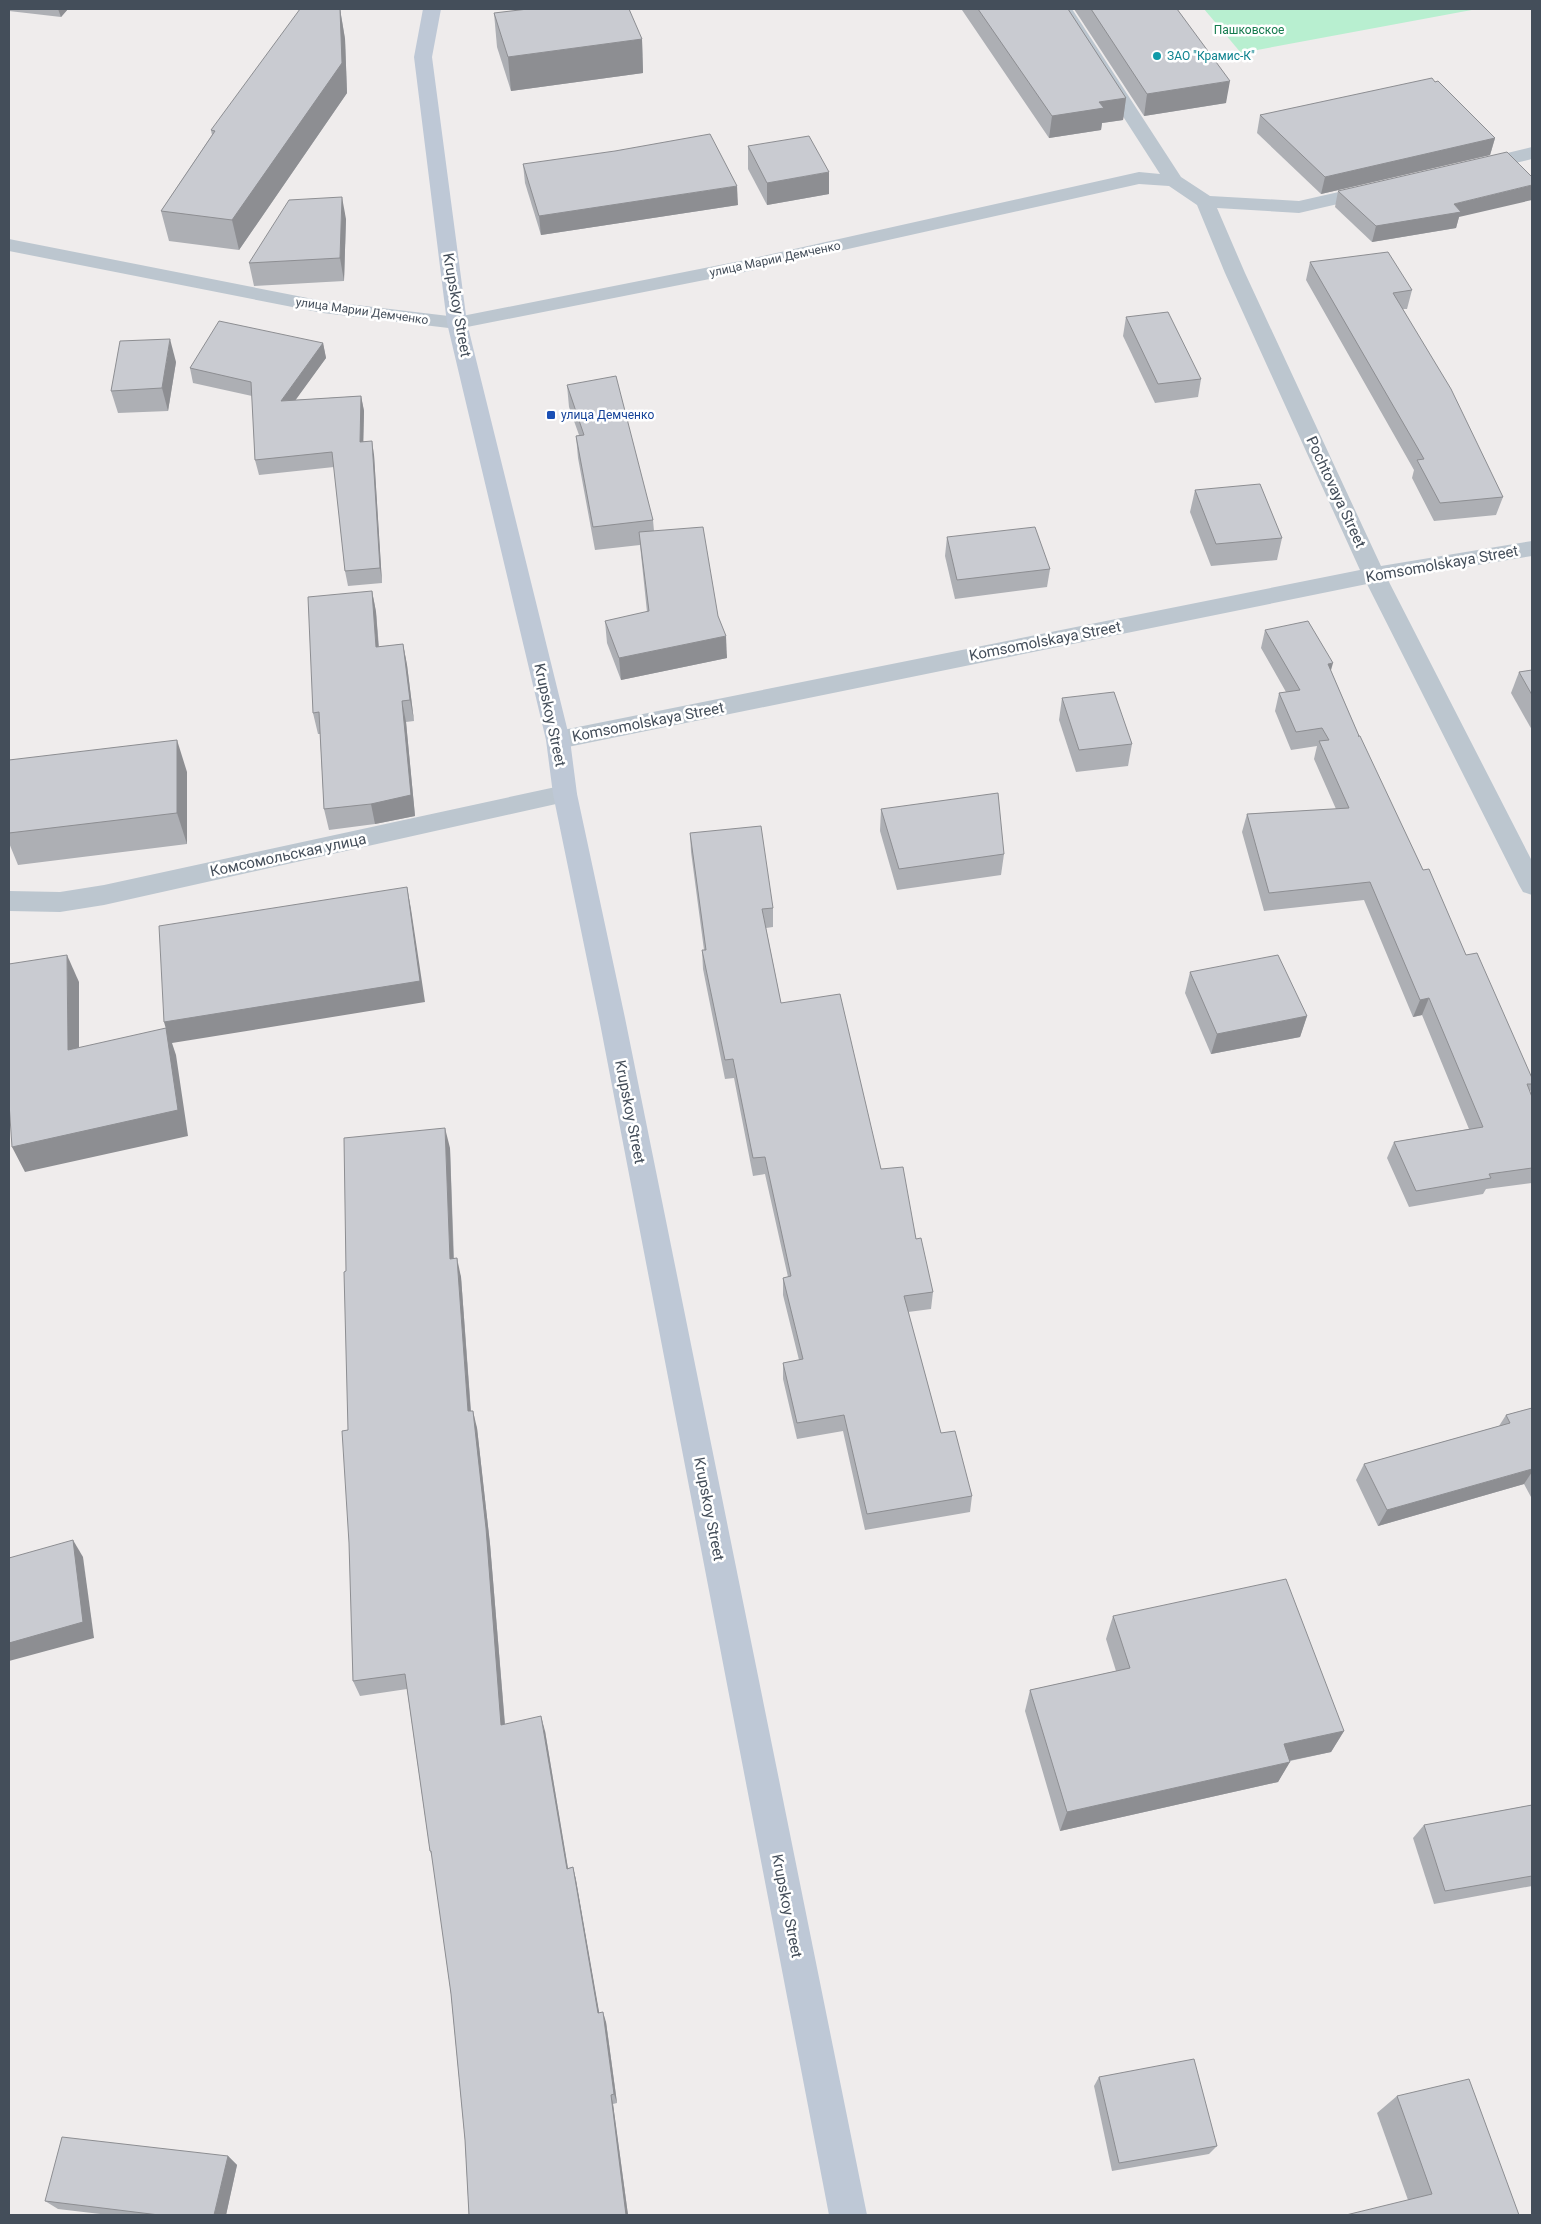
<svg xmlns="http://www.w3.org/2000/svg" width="1541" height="2224" font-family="Roboto,sans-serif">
<rect width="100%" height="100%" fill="#efecec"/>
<polygon fill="#b8efd0" points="1204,9 1477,9 1241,53"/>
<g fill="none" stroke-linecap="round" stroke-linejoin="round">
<g fill="#bcc6cf" fill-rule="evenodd">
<polygon points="1054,9 1072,9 1181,177 1210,196 1299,201 1374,184 1381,186 1384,190 1381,194 1299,213 1217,208 1245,273 1381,566 1532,541 1532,556 1388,580 1532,861 1532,895 1523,892 1519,885 1367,584 558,749 549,746 546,740 549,734 558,731 1360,570 1225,273 1197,205 1169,186 1139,184 745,272 457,329 323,313 9,251 9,239 323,301 457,317 745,260 1139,172 1160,174"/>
<polygon points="1532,147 1532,159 1477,172 1470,170 1467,166 1470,162"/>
<polygon points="565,785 574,788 577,794 574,800 104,905 60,912 9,911 9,891 60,892 104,885"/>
</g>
<polygon fill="#bec8d6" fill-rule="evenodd" points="423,9 441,9 432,57 467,323 570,740 577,794 625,1018 867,2215 829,2215 599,1018 553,794 546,740 447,323 414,57"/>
</g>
<g fill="#adafb4">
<polygon points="9,9 68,9 61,17 9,11"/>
<polygon points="340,9 345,39 347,93 239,250 169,241 161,211 212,135 211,130"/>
<polygon points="962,9 1068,9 1126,98 1123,120 1102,123 1101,130 1049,138 962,10"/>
<polygon points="1074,9 1177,9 1226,103 1144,116"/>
<polygon points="494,13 642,39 643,73 511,91 497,47"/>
<polygon points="1435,82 1495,138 1490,155 1321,194 1257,133 1260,115"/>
<polygon points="748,146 829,194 767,205 748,169"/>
<polygon points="523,164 738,205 541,235 525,183"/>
<polygon points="1338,191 1459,217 1456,228 1372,242 1335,207"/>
<polygon points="346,219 344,281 254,286 249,263"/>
<polygon points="1310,262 1412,290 1407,309 1403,309 1503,497 1496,515 1434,521 1412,478 1414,470 1306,280"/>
<polygon points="1126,317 1201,379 1198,397 1155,403 1123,336"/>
<polygon points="323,343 326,358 295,400 361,396 364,411 363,441 374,455 382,583 348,586 345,571 334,467 259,475 255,460 252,396 193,383 190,368"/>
<polygon points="176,362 168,411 118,413 111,391"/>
<polygon points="567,385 653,520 654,531 718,616 727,658 621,680 607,643 605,621 647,612 640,545 595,550 578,458 576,436 579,435 569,407"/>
<polygon points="1195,490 1282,538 1277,560 1211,566 1190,512"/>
<polygon points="947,537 1050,569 1047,587 955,599 945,556"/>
<polygon points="372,591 376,612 379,647 403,644 407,665 414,721 406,722 415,816 375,824 329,830 324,809 320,734 318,734 313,713"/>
<polygon points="1265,630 1331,671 1359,736 1423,870 1466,955 1532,1078 1532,1088 1530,1092 1532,1097 1532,1183 1486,1189 1483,1194 1409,1207 1387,1158 1394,1142 1469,1129 1422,1015 1413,1017 1364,900 1264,911 1242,832 1247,814 1336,809 1314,759 1317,746 1291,750 1275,711 1279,693 1286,692 1261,648"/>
<polygon points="1532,670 1532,730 1511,693 1519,672"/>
<polygon points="1062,698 1132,744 1128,766 1076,772 1059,720"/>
<polygon points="9,760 187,772 187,844 18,865 9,843"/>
<polygon points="881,809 1004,854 1001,875 897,890 880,831"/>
<polygon points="690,833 773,908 773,927 766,928 781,1003 881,1169 916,1239 933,1292 931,1309 908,1312 941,1433 972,1496 970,1512 865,1530 843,1431 797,1439 783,1379 783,1363 799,1360 783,1295 783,1278 788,1277 765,1174 753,1176 734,1078 725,1079 703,969 702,950 704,950 691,852"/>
<polygon points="1190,972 1307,1016 1300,1037 1211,1054 1185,993"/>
<polygon points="450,1148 454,1258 461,1277 471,1411 477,1428 490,1544 505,1724 545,1731 568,1868 573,1867 576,1880 599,2013 606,2022 617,2103 613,2104 628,2215 469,2215 465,2140 451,1994 432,1856 430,1851 407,1689 360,1696 353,1681 346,1271"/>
<polygon points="1532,1408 1532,1497 1531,1497 1524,1484 1378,1526 1356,1480 1364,1464 1499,1426 1506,1415"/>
<polygon points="1113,1616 1344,1731 1331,1752 1290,1761 1278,1782 1060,1831 1025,1711 1030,1690 1116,1671 1106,1639"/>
<polygon points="1532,1805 1532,1886 1434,1904 1413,1838 1424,1825"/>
<polygon points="1099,2077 1217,2146 1209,2154 1112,2171 1094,2086"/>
<polygon points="1397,2096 1519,2215 1408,2200 1377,2113"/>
<polygon points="228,2156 237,2165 226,2215 109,2215 58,2209 45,2201"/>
</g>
<g fill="#8d8e92">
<polygon points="58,9 68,9 61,17"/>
<polygon points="340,9 345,39 347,93 239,250 232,220"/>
<polygon points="642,39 643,73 511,91 508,57"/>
<polygon points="1230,81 1226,103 1144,116 1147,94"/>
<polygon points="1126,98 1123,120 1102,123 1101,130 1049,138 1052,116 1099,102"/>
<polygon points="1495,138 1490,155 1321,194 1325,177"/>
<polygon points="829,172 829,194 767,205 767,183"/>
<polygon points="1532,185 1532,200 1459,217 1456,228 1372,242 1376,226 1454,204"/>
<polygon points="737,186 738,205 541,235 539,216"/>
<polygon points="342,197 346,219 344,281 340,258"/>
<polygon points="170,339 176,362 168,411 162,388"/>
<polygon points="323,343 326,358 284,416 281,401"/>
<polygon points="361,396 364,411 363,457 360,442"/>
<polygon points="372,441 374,455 382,583 380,568"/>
<polygon points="372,591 376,612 380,668 376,647"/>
<polygon points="726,636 727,658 621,680 619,658"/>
<polygon points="403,644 407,665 414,721 410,700"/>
<polygon points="1333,663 1328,681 1328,664"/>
<polygon points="402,701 406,722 415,816 375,824 371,804"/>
<polygon points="177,740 187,772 187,844 177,813"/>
<polygon points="407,887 411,909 425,1002 172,1043 176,1055 188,1136 25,1172 12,1147 166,1029 164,1022"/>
<polygon points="67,955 79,982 79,1075 68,1050"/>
<polygon points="1429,998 1422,1015 1413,1017 1420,1000"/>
<polygon points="1307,1016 1300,1037 1211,1054 1217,1034"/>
<polygon points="445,1128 450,1148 454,1278 450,1259"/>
<polygon points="457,1258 461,1277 472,1429 468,1411"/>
<polygon points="473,1411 477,1428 490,1544 506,1739 501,1725"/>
<polygon points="1532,1469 1532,1472 1524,1484 1378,1526 1387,1510"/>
<polygon points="73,1540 83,1557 94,1638 9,1661 9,1643"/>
<polygon points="541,1716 545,1731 570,1881 567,1869"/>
<polygon points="1344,1731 1331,1752 1273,1764 1284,1744"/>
<polygon points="1290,1762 1278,1782 1060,1831 1067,1812"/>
<polygon points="573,1867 576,1880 601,2023 598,2013"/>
<polygon points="603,2012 606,2022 617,2103 614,2094"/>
<polygon points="611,2095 613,2104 628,2215 626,2215"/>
<polygon points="228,2156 237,2165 226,2215 214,2215"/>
</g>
<g fill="#c9cbd1" stroke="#8d8e92">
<polygon points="300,9 340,9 342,63 232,220 161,211 215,131 211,130"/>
<polygon points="528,9 629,9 642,39 508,57 494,13"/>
<polygon points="978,9 1068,9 1126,98 1099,102 1104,108 1052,116"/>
<polygon points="1091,9 1177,9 1230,81 1147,94"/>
<polygon points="1432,78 1435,82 1438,81 1495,138 1325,177 1260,115"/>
<polygon points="710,134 737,186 539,216 523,164 615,151"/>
<polygon points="809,136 829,172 767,183 748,146"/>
<polygon points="1507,152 1532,177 1532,185 1454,204 1461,212 1376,226 1338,191"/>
<polygon points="342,197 340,258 249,263 289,200"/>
<polygon points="1388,252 1412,290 1393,293 1451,389 1503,497 1440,503 1417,460 1424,459 1310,262"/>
<polygon points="1168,312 1201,379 1158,384 1126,317"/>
<polygon points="219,321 323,343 281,401 361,396 360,442 372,441 380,568 345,571 332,452 255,460 251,382 190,368"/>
<polygon points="170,339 162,388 111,391 120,341"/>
<polygon points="616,376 653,520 593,527 576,436 584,435 567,385"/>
<polygon points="1260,484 1282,538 1216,544 1195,490"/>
<polygon points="703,527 718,616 726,636 619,658 605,621 649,611 639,532"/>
<polygon points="1035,527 1050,569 957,580 947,537"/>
<polygon points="372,591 376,647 403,644 410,700 402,701 411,795 371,804 324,809 319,712 313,713 308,597"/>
<polygon points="1308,621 1333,663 1328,664 1359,736 1358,736 1360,736 1423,870 1429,869 1466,955 1477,953 1532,1078 1532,1084 1527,1084 1532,1097 1532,1168 1489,1174 1491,1178 1416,1191 1394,1142 1483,1127 1429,998 1420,1000 1370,882 1269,893 1247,814 1349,808 1319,741 1329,740 1322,728 1296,732 1279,693 1300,690 1265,630"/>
<polygon points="1532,670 1532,695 1519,672"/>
<polygon points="1114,692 1132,744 1079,750 1062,698"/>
<polygon points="177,740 177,813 9,833 9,760"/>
<polygon points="998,793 1004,854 899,869 881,809"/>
<polygon points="761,826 773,908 762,909 781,1003 840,994 881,1169 903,1167 916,1239 921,1238 933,1292 904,1296 941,1433 955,1431 972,1496 867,1514 844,1415 797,1423 783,1363 803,1359 783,1278 791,1276 765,1157 753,1158 733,1059 725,1060 702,950 706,950 690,833"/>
<polygon points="407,887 420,981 164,1022 159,926"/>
<polygon points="67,955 68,1050 166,1028 178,1110 12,1147 9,1103 9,964"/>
<polygon points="1278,955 1307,1016 1217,1034 1190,972"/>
<polygon points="445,1128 450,1259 457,1258 468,1411 473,1411 486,1528 501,1725 541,1716 567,1869 573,1867 598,2013 603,2012 614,2094 611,2095 626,2215 469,2215 465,2140 451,1994 431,1851 430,1851 405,1674 353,1681 349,1543 342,1431 348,1430 344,1272 346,1271 344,1138"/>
<polygon points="1532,1408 1532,1469 1387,1510 1364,1464 1510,1423 1506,1415"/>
<polygon points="73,1540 83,1622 9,1643 9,1558"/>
<polygon points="1286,1579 1344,1731 1284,1744 1290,1762 1067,1812 1030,1690 1130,1668 1113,1616"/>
<polygon points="1532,1805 1532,1876 1445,1891 1424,1825"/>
<polygon points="1194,2059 1217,2146 1119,2163 1099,2077"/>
<polygon points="1469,2079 1519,2215 1346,2215 1432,2194 1397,2096"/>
<polygon points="62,2137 228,2156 214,2215 159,2215 45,2201"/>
</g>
<circle fill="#0f9aa8" stroke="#fff" stroke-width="2" cx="1157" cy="56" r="5"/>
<rect fill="#1a4fb4" stroke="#fff" stroke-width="2" x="546" y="410" width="10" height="10" rx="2.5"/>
<g text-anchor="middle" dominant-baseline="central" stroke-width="5" stroke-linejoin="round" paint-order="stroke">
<g font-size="12" fill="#157b4e" stroke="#fff">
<text x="1249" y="30">Пашковское</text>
</g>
<g font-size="12" fill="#0d838f" stroke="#fff" text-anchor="start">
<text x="1167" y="56">ЗАО "Крамис-К"</text>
</g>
<g font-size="12" fill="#444e5a" stroke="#fff">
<text transform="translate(775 259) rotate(-12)">улица Марии Демченко</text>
<text transform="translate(362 311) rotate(8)">улица Марии Демченко</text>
</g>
<g font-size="12" fill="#164399" stroke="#fff" text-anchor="start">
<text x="561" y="415">улица Демченко</text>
</g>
<g font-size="15" fill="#444e5a" stroke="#fff">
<text transform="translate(457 305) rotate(80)">Krupskoy Street</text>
<text transform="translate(1336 492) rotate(65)">Pochtovaya Street</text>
<text transform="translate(1442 564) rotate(-10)">Komsomolskaya Street</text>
<text transform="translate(1045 641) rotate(-11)">Komsomolskaya Street</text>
<text transform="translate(550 715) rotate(78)">Krupskoy Street</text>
<text transform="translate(648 722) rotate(-11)">Komsomolskaya Street</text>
<text transform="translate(288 855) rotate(-12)">Комсомольская улица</text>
<text transform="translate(630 1112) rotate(79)">Krupskoy Street</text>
<text transform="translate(709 1509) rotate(79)">Krupskoy Street</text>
<text transform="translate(787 1906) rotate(79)">Krupskoy Street</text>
</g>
</g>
<rect width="1541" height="2224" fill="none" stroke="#444e5a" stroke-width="20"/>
</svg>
